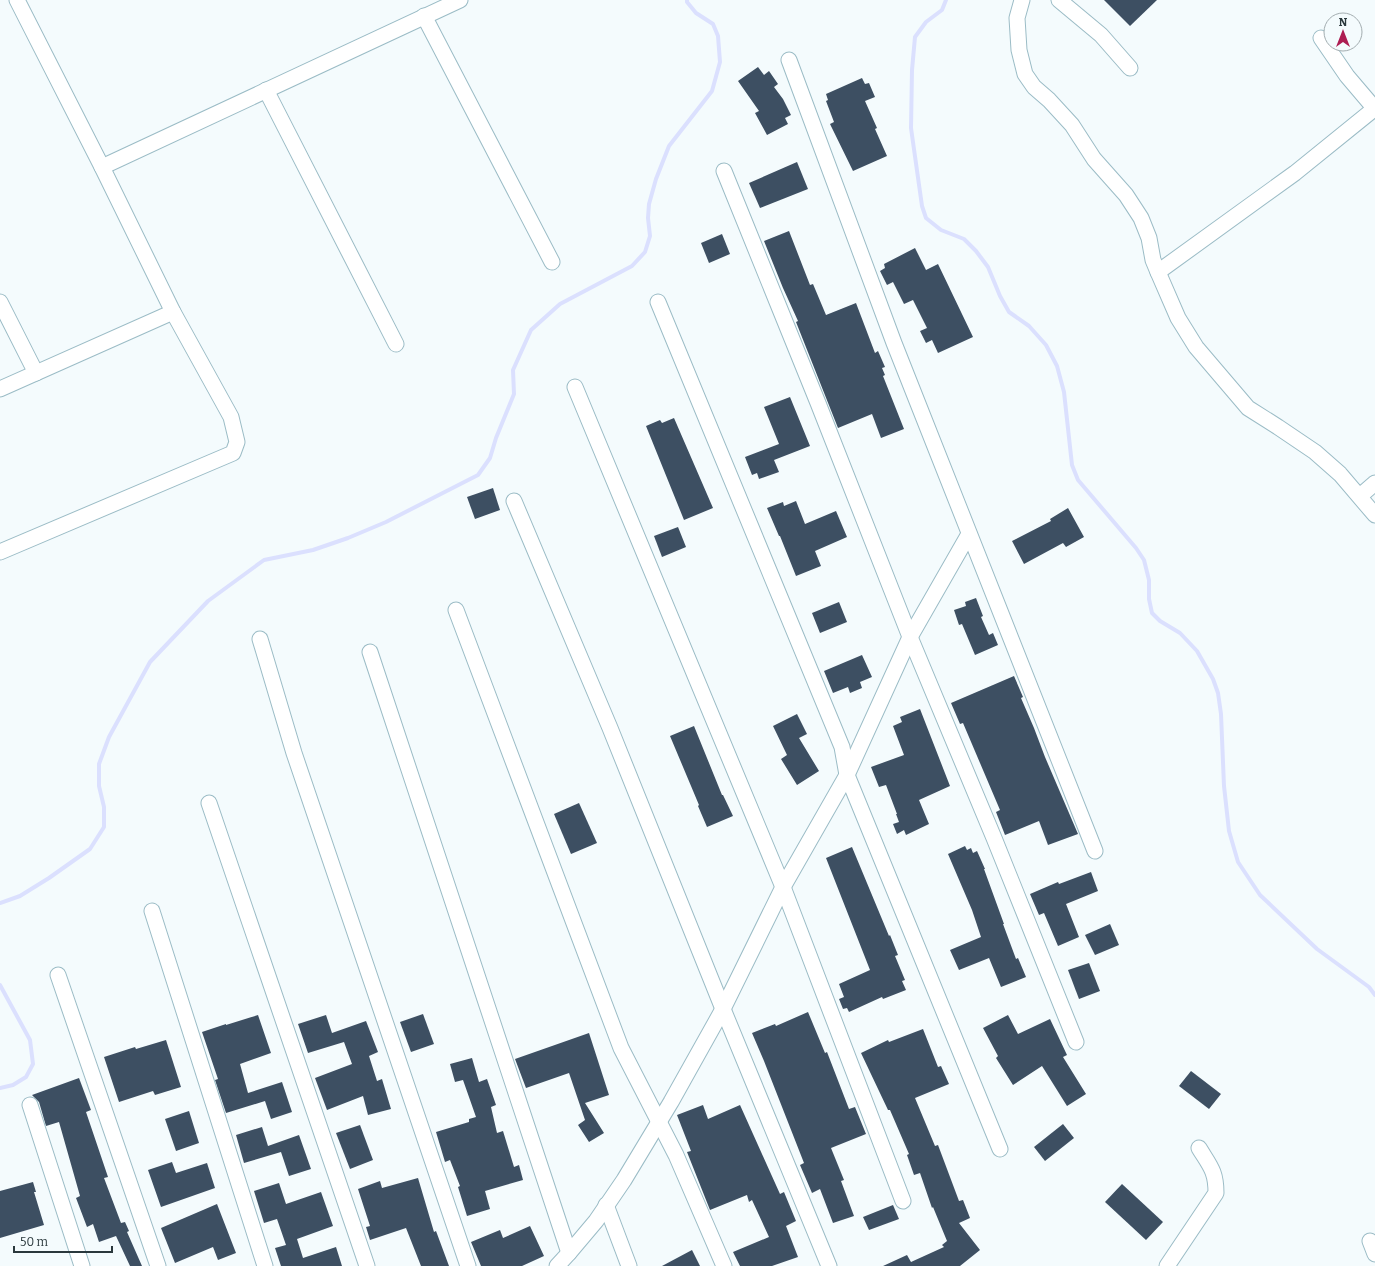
<svg xmlns="http://www.w3.org/2000/svg" width="1375" height="1266" font-family="Bitter,serif">
<rect width="100%" height="100%" fill="#f4fbfd"/>
<g fill="none" stroke-linecap="round" stroke-linejoin="round">
<g stroke="#dbe0fe" stroke-width="4">
<polyline points="946,0 942,10 926,22 915,37 912,70 911,128 922,206 926,218 941,230 964,239 976,251 988,267 1000,296 1009,312 1029,326 1046,345 1057,366 1064,392 1072,465 1078,480 1136,548 1144,560 1149,580 1149,599 1152,613 1160,621 1180,633 1197,651 1213,679 1218,693 1221,714 1224,786 1229,831 1238,862 1260,895 1317,949 1369,987 1375,995"/>
<polyline points="0,903 20,896 49,878 90,849 104,827 104,807 99,786 99,764 109,737 150,662 208,601 264,560 313,550 348,538 386,522 478,475 490,458 496,438 514,394 513,370 531,330 560,304 632,266 645,252 650,236 648,218 649,204 656,179 669,146 712,91 720,62 718,36 713,24 696,13 687,2 687,0"/>
<polyline points="0,985 30,1040 33,1064 26,1077 13,1085 0,1088"/>
</g>
</g>
<g fill="#3d4f62">
<polygon points="1104,0 1157,0 1130,26"/>
<polygon points="758,67 764,75 769,71 778,84 774,87 783,99 791,115 785,118 788,124 767,135 755,113 759,111 738,81"/>
<polygon points="862,78 865,84 869,83 875,97 865,101 877,128 875,129 887,156 853,171 830,124 834,122 826,101 828,100 826,94"/>
<polygon points="797,162 808,189 760,208 749,183"/>
<polygon points="789,231 810,285 813,284 826,315 856,303 875,353 878,351 885,367 882,368 885,375 883,376 904,429 881,438 872,414 838,428 796,322 798,321 783,288 764,241"/>
<polygon points="722,234 730,254 709,263 701,243"/>
<polygon points="915,248 926,270 938,264 973,337 938,353 932,340 926,343 920,331 927,328 913,300 904,304 893,282 887,285 880,271 885,268 884,264"/>
<polygon points="790,397 810,446 774,460 779,472 759,479 757,473 752,475 745,457 779,444 764,407"/>
<polygon points="674,418 713,508 684,520 646,426 660,420 662,423"/>
<polygon points="493,488 500,510 475,519 467,497"/>
<polygon points="796,501 805,524 836,511 847,537 815,551 821,566 796,576 780,536 779,536 767,508 783,502 784,506"/>
<polygon points="1068,508 1084,537 1066,547 1063,543 1024,564 1012,541 1051,521 1050,519"/>
<polygon points="678,527 686,547 662,557 654,536"/>
<polygon points="976,598 983,616 981,617 989,635 993,633 998,645 975,655 962,624 959,625 954,610 966,606 965,602"/>
<polygon points="839,602 847,622 820,633 812,613"/>
<polygon points="862,655 872,677 860,682 862,688 850,693 848,687 833,693 824,671"/>
<polygon points="1014,676 1023,697 1021,698 1034,728 1045,757 1078,834 1048,845 1039,821 1005,835 996,812 1000,810 963,723 960,724 951,703"/>
<polygon points="920,709 950,786 919,800 929,824 906,835 904,830 897,834 893,824 899,822 896,814 897,814 886,785 879,787 871,767 904,755 893,726 902,722 900,717"/>
<polygon points="797,714 807,734 799,738 819,771 797,785 781,759 787,755 773,726"/>
<polygon points="694,726 722,795 723,795 733,816 707,827 698,806 699,805 670,736"/>
<polygon points="579,803 597,843 571,854 554,814"/>
<polygon points="965,846 967,850 971,848 973,853 977,851 985,869 984,869 1004,924 1003,924 1016,959 1018,958 1026,977 1001,987 989,958 959,970 950,950 981,937 972,910 948,854"/>
<polygon points="852,847 889,936 890,935 898,955 895,956 905,980 902,981 906,990 883,999 882,997 849,1012 847,1008 843,1009 839,999 844,997 839,984 870,970 826,858"/>
<polygon points="1091,872 1098,891 1066,904 1079,937 1058,946 1044,913 1039,915 1030,894 1058,882 1059,884"/>
<polygon points="1110,924 1119,945 1095,955 1085,935"/>
<polygon points="1089,963 1100,991 1079,999 1068,970"/>
<polygon points="808,1012 825,1053 827,1052 849,1109 855,1107 866,1134 831,1148 844,1180 841,1181 854,1216 833,1223 820,1189 812,1193 800,1165 804,1163 764,1061 752,1033 775,1024 776,1026"/>
<polygon points="423,1014 434,1044 411,1052 400,1022"/>
<polygon points="258,1015 271,1053 240,1064 248,1093 282,1082 292,1112 271,1119 265,1101 226,1113 215,1080 218,1079 202,1032 226,1024 226,1025"/>
<polygon points="326,1015 332,1033 366,1021 378,1052 369,1056 377,1081 382,1079 391,1109 368,1115 363,1096 327,1110 315,1078 352,1064 344,1042 308,1053 298,1024"/>
<polygon points="1008,1015 1018,1034 1050,1019 1067,1055 1063,1057 1086,1094 1067,1106 1042,1066 1013,1085 996,1058 998,1056 983,1028"/>
<polygon points="923,1029 938,1067 941,1066 949,1084 915,1098 935,1146 938,1145 959,1201 963,1200 970,1218 959,1223 980,1250 960,1266 883,1266 907,1255 911,1262 944,1247 942,1245 947,1241 933,1207 932,1208 920,1173 914,1175 907,1155 909,1154 890,1110 888,1110 861,1053 888,1040 889,1042"/>
<polygon points="589,1033 609,1095 585,1103 604,1133 589,1142 578,1125 585,1120 569,1073 526,1088 515,1059"/>
<polygon points="166,1040 181,1087 155,1095 153,1091 119,1102 104,1057 135,1047 136,1049"/>
<polygon points="472,1058 479,1082 487,1079 496,1105 491,1107 497,1133 503,1131 514,1167 519,1165 523,1180 485,1191 490,1209 467,1216 458,1187 460,1186 450,1160 445,1162 436,1132 469,1122 469,1119 476,1117 463,1080 455,1082 450,1064"/>
<polygon points="1191,1071 1221,1094 1209,1109 1179,1086"/>
<polygon points="79,1078 91,1110 86,1112 108,1177 104,1178 121,1223 125,1222 129,1231 127,1232 142,1266 130,1266 116,1236 99,1242 93,1224 87,1227 76,1198 80,1196 59,1122 46,1126 39,1102 32,1095"/>
<polygon points="703,1105 708,1119 740,1105 780,1194 784,1192 796,1221 786,1226 798,1257 772,1266 740,1266 733,1252 769,1237 752,1200 749,1202 747,1195 710,1210 687,1152 691,1151 677,1115"/>
<polygon points="189,1111 199,1143 176,1151 165,1119"/>
<polygon points="1063,1124 1074,1138 1045,1161 1034,1147"/>
<polygon points="360,1125 373,1160 350,1169 336,1133"/>
<polygon points="262,1127 268,1146 299,1135 311,1169 289,1176 281,1152 244,1163 236,1135"/>
<polygon points="172,1162 176,1173 207,1163 215,1188 161,1207 148,1170"/>
<polygon points="418,1178 434,1232 436,1231 449,1266 421,1266 406,1228 370,1240 366,1227 370,1226 358,1189 380,1181 382,1188"/>
<polygon points="33,1182 36,1192 34,1192 44,1225 0,1238 0,1191"/>
<polygon points="279,1183 286,1204 321,1192 333,1226 297,1239 303,1258 336,1247 342,1266 281,1266 275,1248 286,1245 277,1219 264,1223 254,1191"/>
<polygon points="1122,1184 1163,1222 1146,1240 1105,1202"/>
<polygon points="217,1204 236,1253 218,1260 213,1247 175,1263 161,1228"/>
<polygon points="893,1205 899,1219 869,1230 863,1217"/>
<polygon points="530,1226 544,1256 522,1266 481,1266 471,1242 500,1230 503,1238"/>
<polygon points="692,1250 700,1266 662,1266"/>
</g>
<g fill="none" stroke-linecap="round" stroke-linejoin="round">
<defs>
<g id="street">
<polyline points="1022,0 1017,18 1019,50 1025,74 1034,87 1049,100 1072,125 1094,159 1126,195 1141,218 1149,238 1153,260 1158,272 1178,318 1196,347 1248,408 1278,427 1315,452 1340,474 1375,515"/>
<polyline points="1059,0 1101,35 1130,68"/>
<polyline points="424,16 552,262"/>
<polyline points="1321,38 1347,76 1375,109"/>
<polyline points="789,60 894,343 1095,851"/>
<polyline points="266,90 396,344"/>
<polyline points="102,167 460,0"/>
<polyline points="724,171 818,403 910,637 994,838 1076,1042"/>
<polyline points="1158,272 1295,173 1374,109"/>
<polyline points="0,302 36,373"/>
<polyline points="658,302 842,747 847,775 1000,1149"/>
<polyline points="575,387 783,887 903,1201"/>
<polyline points="0,389 173,312"/>
<polyline points="1360,496 1375,483"/>
<polyline points="514,501 610,728 723,1009 829,1266"/>
<polyline points="0,552 233,453 237,442 231,417 173,312 102,167 17,0"/>
<polyline points="456,610 621,1048 676,1155 724,1266"/>
<polyline points="260,639 294,753 468,1266"/>
<polyline points="370,652 569,1253"/>
<polyline points="209,803 367,1266"/>
<polyline points="152,911 265,1266"/>
<polyline points="58,975 158,1266"/>
<polyline points="30,1105 82,1266"/>
<polyline points="606,1205 629,1266"/>
<polyline points="1370,1241 1375,1254"/>
<polyline points="557,1266 569,1253 596,1221 624,1180 671,1102 723,1009 783,887 847,775 910,637 969,534"/>
<path d="M 1167,1266 L 1216,1193 C 1216,1171 1210,1166 1199,1148"/>
</g>
</defs>
<use href="#street" stroke="#9bbcc6" stroke-width="17"/>
<use href="#street" stroke="#fff" stroke-width="15"/>
</g>
<g transform="translate(1343 32)"><circle r="19" fill="#f4fbfd" stroke="#a3adb0"/>
<path d="M0-3L7 15L0 10L-7 15Z" fill="#ad1d52"/>
<text y="-6" font-size="11" font-weight="bold" text-anchor="middle" fill="#2a383c">N</text>
</g>
<path d="M14 1246v6h98v-6" fill="none" stroke="#2a383c" stroke-width="2"/>
<text x="20" y="1246" font-size="12" fill="#2a383c" stroke="#f4fbfd" stroke-width="3" paint-order="stroke">50 m</text>
</svg>
